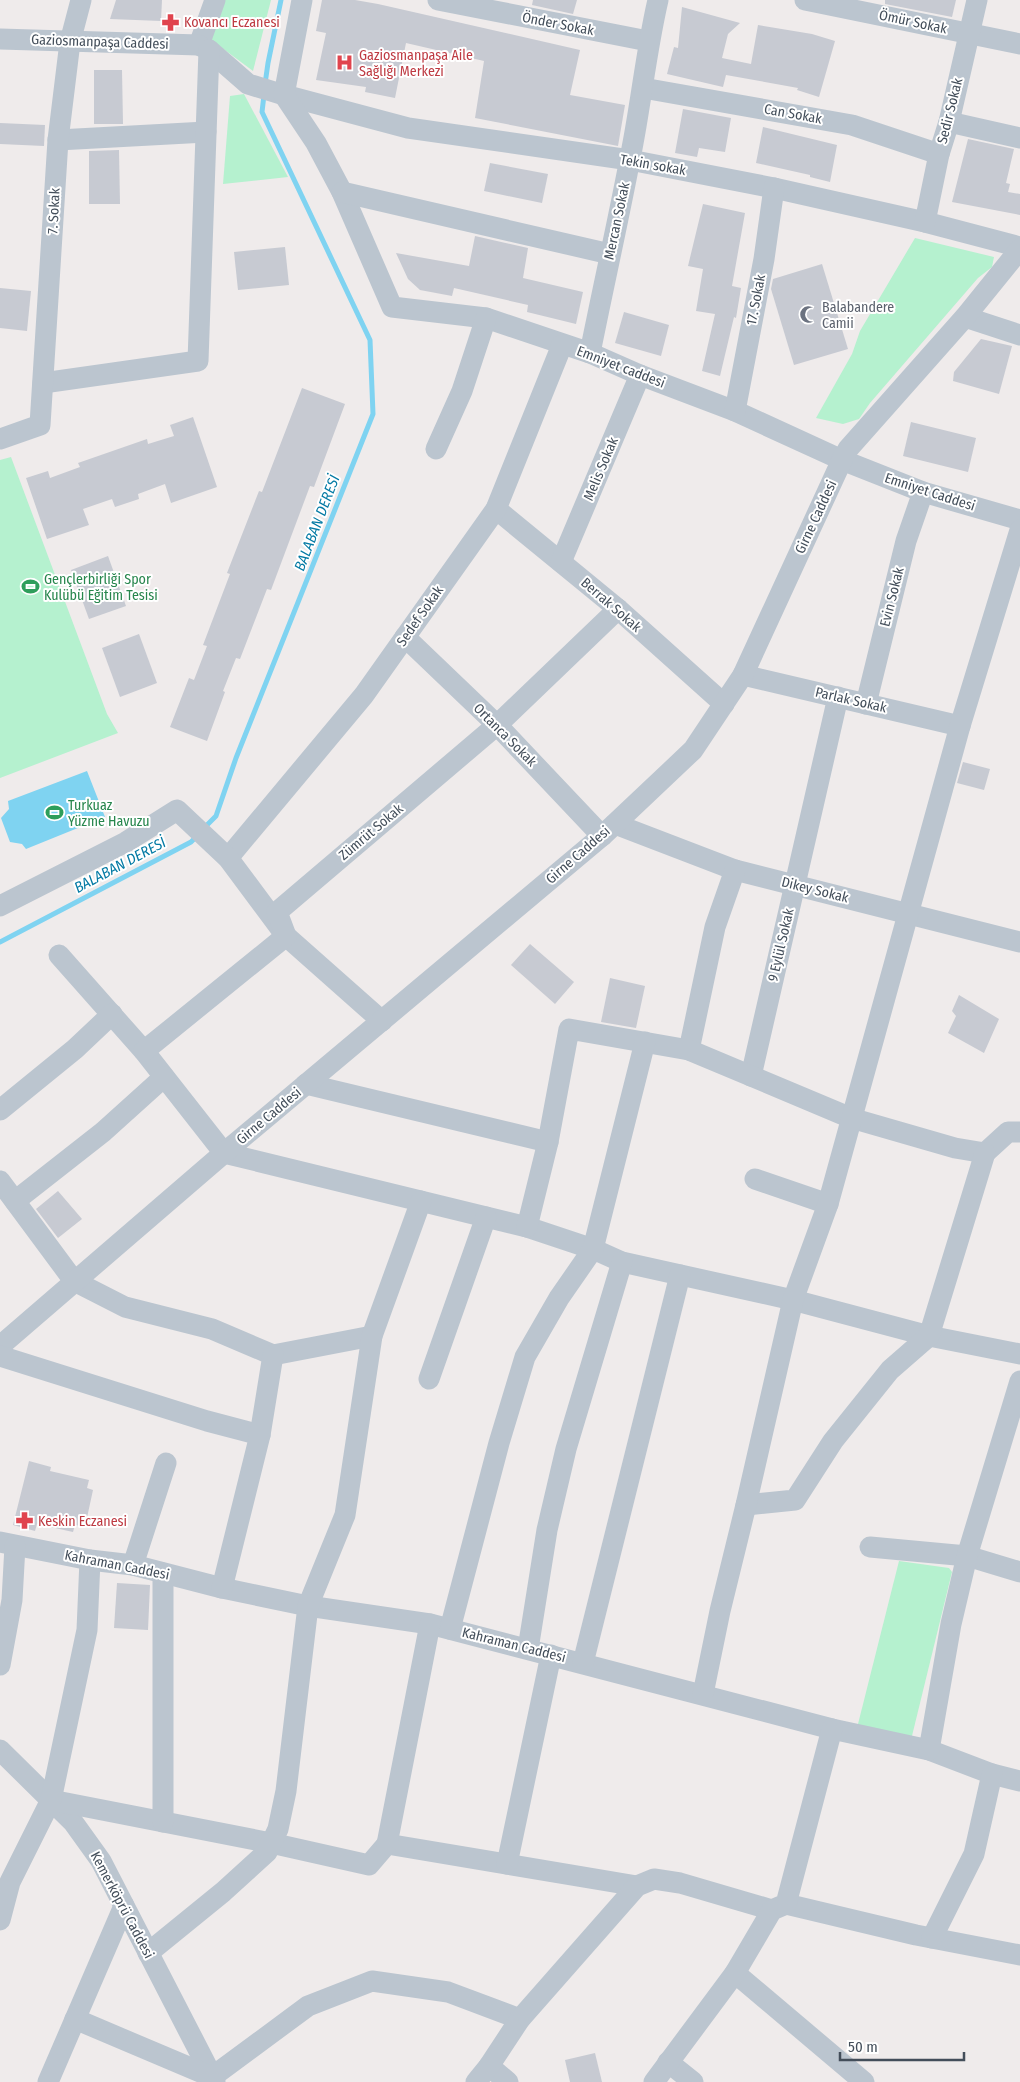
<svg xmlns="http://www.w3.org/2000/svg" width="1020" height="2082" font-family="'Fira Sans Condensed',sans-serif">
<rect width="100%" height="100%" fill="#efebeb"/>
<g fill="#b5f1cf">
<polygon points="222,0 271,0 253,71 210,39"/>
<polygon points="244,94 288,177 223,184 230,96"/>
<polygon points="915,238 994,257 992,267 978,278 870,403 859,419 843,424 816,418 852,354 860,331"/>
<polygon points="11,457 107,714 118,733 0,778 0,460"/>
<polygon points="899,1561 949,1568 952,1572 911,1740 857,1728"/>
</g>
<polygon fill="#7fd3f1" points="87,771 105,817 26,849 22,844 10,842 1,818 9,809 8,801"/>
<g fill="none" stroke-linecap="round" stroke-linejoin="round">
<g stroke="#7fd3f1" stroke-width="5">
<polyline points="265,84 268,63 281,0"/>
<polyline points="203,829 216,816 236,758 373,414 370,340 262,112 264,95"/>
<polyline points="0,942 191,842 197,836"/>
</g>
</g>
<g fill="#c7cad2">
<polygon points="116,0 162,0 161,21 110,19"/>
<polygon points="322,0 355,0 378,4 580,50 570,95 625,105 618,146 475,118 484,61 406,43 395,98 365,92 366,87 316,80 326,33 316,31"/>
<polygon points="533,0 577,0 573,14 532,5"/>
<polygon points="885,0 956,0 952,17 885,4"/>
<polygon points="682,7 740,23 728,34 722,58 751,64 758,25 812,34 835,41 819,97 797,90 798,88 726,75 723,87 667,74 674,47 678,48"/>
<polygon points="94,70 122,70 123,124 94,124"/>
<polygon points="683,109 731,118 725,152 699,148 697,157 675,153"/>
<polygon points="0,123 45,125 44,146 0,144"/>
<polygon points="763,127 837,145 830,182 810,177 810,175 756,163"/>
<polygon points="968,139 1014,149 1006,183 1010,184 1008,192 1020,194 1020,215 952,202"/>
<polygon points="119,150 120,204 89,204 89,151"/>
<polygon points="490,163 548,174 542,203 484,191"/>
<polygon points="703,204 745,213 732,286 741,288 736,318 734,317 720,376 702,371 715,314 696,311 703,269 688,266"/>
<polygon points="475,236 528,248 523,278 583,292 576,324 527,312 528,305 454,288 452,296 420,290 408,279 396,253 469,266"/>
<polygon points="285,247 289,285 238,290 234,252"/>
<polygon points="822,264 848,349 794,365 771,289 773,279"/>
<polygon points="0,288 31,291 27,331 0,328"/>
<polygon points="624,312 669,325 661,356 615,343"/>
<polygon points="981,339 1012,346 999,394 953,381 954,372"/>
<polygon points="302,388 345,404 314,487 310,486 271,590 267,589 240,659 236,658 223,691 225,692 207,741 170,727 189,678 194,680 207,646 203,645 230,574 227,573 259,491 262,492"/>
<polygon points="193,417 217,487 171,503 165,484 138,494 139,499 115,507 112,499 83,509 89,525 47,539 26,478 48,471 50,478 80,467 78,463 147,439 148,444 174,436 170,425"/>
<polygon points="911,422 976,438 968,472 903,456"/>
<polygon points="108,556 126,606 89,619 71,570"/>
<polygon points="139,634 157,683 120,697 102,648"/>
<polygon points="963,762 990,769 984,790 957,783"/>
<polygon points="530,944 574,982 555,1004 511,965"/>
<polygon points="610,978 645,986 636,1028 601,1022"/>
<polygon points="959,995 999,1019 984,1053 948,1033 956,1016 952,1011"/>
<polygon points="58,1191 82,1219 58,1238 36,1209"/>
<polygon points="29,1461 51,1467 50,1471 89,1480 87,1488 93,1490 85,1527 75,1525 73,1532 37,1524 35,1531 13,1525"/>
<polygon points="117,1583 150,1585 148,1630 114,1628"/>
<polygon points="595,2053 602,2082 570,2082 565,2060"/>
</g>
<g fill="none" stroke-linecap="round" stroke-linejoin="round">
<g stroke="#bbc5cf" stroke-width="21">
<polyline points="215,0 199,45 209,50 248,84 284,95 408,128 630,160 774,188 925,222 1020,247"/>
<polyline points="302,0 284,95 316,143 342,192 392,307 486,318 590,353 640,375 735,411 842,460 923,492 1020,520"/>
<polyline points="438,0 648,41"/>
<polyline points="805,0 1020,44"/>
<polyline points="0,39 199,45"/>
<polyline points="643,88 852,125 939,154"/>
<polyline points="949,122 1020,138"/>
<polyline points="58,140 206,132"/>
<polyline points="342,192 610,254"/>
<polyline points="925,222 939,154 949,122 977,0"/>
<polyline points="965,317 1020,335"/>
<path d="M 590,353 C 604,283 620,213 633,143 C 642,95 647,47 658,0"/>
<polyline points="43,383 198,361 209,50"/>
<polyline points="735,411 764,259 774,188"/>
<polyline points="0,439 40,425 58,140 70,42 81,0"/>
<polyline points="436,449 462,391 486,318"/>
<polyline points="496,509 618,609 724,704"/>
<polyline points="561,562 640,375"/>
<polyline points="405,637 497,725 602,836"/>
<polyline points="743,675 960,726"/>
<polyline points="866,704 906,541 923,492"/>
<polyline points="615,824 735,870 1020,942"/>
<polyline points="228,858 364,695 496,509 562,345"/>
<polyline points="0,906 126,842 177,810 228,858 286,936 382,1021"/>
<polyline points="59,955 144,1051 224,1153 527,1227 593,1249 622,1262 793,1300 929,1336 1020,1354"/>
<polyline points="689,1050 715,927 735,870"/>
<polyline points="144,1051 286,936 277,912 497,725 618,609"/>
<polyline points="751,1076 838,697"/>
<polyline points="306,1084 548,1142"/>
<polyline points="0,1110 75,1049 112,1014"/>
<polyline points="755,1179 828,1204"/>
<polyline points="0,1181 74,1281 125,1307 212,1329 273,1355 372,1336"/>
<polyline points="15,1201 103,1132 164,1077"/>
<polyline points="527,1227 548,1142 569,1029 689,1050 851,1118 955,1148 985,1153 1008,1132 1020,1132"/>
<polyline points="0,1346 224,1153 602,836 693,750 743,675 842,460 848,449 965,317 1020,249"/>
<polyline points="0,1356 207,1421 260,1435"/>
<polyline points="429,1379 486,1217"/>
<polyline points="746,1505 795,1500 833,1441 890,1370 929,1336 985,1153"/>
<polyline points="0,1542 90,1560 133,1565 222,1588 308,1606 430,1624 832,1729 929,1750 992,1774 1020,1781"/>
<polyline points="870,1547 967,1556 1020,1572"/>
<polyline points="133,1565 166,1463"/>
<polyline points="222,1588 260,1435 273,1355"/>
<polyline points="450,1629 499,1443 525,1357 559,1298 593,1249 645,1042"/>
<polyline points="528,1649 547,1530 566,1449 622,1262"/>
<polyline points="583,1663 680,1275"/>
<polyline points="0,1665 12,1600 15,1546"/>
<polyline points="703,1694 720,1611 746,1505 793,1300 828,1204 960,726 1020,530"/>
<polyline points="0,1750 73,1822 101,1861 215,2082"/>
<polyline points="929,1750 951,1624 967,1556 1020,1381"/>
<polyline points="51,1800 271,1843 369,1865 387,1844 637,1886"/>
<polyline points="163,1822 163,1573"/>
<polyline points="387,1844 430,1624"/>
<polyline points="507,1864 551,1655"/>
<polyline points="786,1904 916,1935 1020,1955"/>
<polyline points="0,1920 10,1882 51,1800 87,1630 90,1560"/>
<polyline points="932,1938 974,1854 992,1774"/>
<polyline points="148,1953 223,1892 267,1852 278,1829 286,1791 308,1606 345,1515 372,1336 421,1201"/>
<polyline points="735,1973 864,2082"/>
<polyline points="75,2019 212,2077 308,2006 372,1981 448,1992 520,2019"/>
<polyline points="668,2062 693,2082"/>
<polyline points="489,2066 508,2082"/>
<polyline points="48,2082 124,1906"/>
<polyline points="476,2082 489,2066 520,2019 637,1886 654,1879 680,1883 772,1910"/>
<polyline points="654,2082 735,1973 772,1910 786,1904 832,1729"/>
</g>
</g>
<defs>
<symbol id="pharmacy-bare" viewBox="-9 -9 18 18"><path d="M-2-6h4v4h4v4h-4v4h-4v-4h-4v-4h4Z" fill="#e0444e" stroke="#fff" stroke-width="2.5" paint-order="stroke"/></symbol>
<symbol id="hospital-bare" viewBox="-9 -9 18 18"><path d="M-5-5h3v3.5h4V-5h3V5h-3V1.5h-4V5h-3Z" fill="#e0444e" stroke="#fff" stroke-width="2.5" paint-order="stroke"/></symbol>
<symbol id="mosque-bare" viewBox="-9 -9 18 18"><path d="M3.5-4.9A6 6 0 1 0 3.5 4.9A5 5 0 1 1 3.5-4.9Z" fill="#6b7280" stroke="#fff" stroke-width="2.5" paint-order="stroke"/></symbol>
<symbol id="stadium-bare" viewBox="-9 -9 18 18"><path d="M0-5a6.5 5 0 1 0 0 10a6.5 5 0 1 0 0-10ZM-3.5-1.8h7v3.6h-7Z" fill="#2e9e5b" stroke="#fff" stroke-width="2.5" paint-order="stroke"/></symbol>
</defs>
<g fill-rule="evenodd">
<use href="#pharmacy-bare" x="158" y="10" width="25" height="25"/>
<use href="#hospital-bare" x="332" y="50" width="25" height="25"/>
<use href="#mosque-bare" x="796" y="302" width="25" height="25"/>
<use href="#stadium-bare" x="18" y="574" width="25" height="25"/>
<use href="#stadium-bare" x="42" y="800" width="25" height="25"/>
<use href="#pharmacy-bare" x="12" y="1508" width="25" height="25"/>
</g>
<g text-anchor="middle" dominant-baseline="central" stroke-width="4" stroke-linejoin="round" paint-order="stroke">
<g font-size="14" fill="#be3a42" stroke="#fff" text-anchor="start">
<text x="184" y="22">Kovancı Eczanesi</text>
<text x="359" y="55">Gaziosmanpaşa Aile<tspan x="359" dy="16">Sağlığı Merkezi</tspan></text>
<text x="38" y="1521">Keskin Eczanesi</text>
</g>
<g font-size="14" fill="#434e5a" stroke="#fff">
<text transform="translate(913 22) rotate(12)">Ömür Sokak</text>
<text transform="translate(558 24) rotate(11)">Önder Sokak</text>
<text transform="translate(100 42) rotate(2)">Gaziosmanpaşa Caddesi</text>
<text transform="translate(950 111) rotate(-76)">Sedir Sokak</text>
<text transform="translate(793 114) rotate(10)">Can Sokak</text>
<text transform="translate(653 165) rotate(10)">Tekin sokak</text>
<text transform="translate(54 211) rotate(-87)">7. Sokak</text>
<text transform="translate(617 221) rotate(-78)">Mercan Sokak</text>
<text transform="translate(756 300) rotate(-79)">17. Sokak</text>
<text transform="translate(621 367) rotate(21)">Emniyet caddesi</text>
<text transform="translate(601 469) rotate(-67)">Melis Sokak</text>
<text transform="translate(930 492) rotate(18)">Emniyet Caddesi</text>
<text transform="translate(816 517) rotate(-65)">Girne Caddesi</text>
<text transform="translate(892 597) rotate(-76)">Evin Sokak</text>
<text transform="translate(611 605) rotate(41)">Berrak Sokak</text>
<text transform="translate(420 616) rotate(-55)">Sedef Sokak</text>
<text transform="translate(851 700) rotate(13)">Parlak Sokak</text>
<text transform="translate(505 735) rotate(45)">Ortanca Sokak</text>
<text transform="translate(371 832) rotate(-40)">Zümrüt Sokak</text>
<text transform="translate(578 855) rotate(-41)">Girne Caddesi</text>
<text transform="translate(815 890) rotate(14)">Dikey Sokak</text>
<text transform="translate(781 945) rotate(-77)">9 Eylül Sokak</text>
<text transform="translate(269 1116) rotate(-40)">Girne Caddesi</text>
<text transform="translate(117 1565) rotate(11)">Kahraman Caddesi</text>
<text transform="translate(514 1645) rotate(14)">Kahraman Caddesi</text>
<text transform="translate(122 1905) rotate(62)">Kemerköprü Caddesi</text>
</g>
<g font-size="14" fill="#5b616d" stroke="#fff" text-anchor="start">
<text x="822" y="307">Balabandere<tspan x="822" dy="16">Camii</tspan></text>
</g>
<g font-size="14" fill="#27864d" stroke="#fff" text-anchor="start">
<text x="44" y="579">Gençlerbirliği Spor<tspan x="44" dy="16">Kulübü Eğitim Tesisi</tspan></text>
<text x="68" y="805">Turkuaz<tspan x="68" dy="16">Yüzme Havuzu</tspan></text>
</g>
<g font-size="15" font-style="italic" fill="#047aa4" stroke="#fff">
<text transform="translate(317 523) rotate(-69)">BALABAN DERESİ</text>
<text transform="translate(120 865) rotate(-28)">BALABAN DERESİ</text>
</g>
</g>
<path d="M840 2052v8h124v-8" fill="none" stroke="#434e5a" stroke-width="2.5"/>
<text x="848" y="2052" font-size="15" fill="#434e5a" stroke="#ffffff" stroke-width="4" paint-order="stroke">50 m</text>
</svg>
